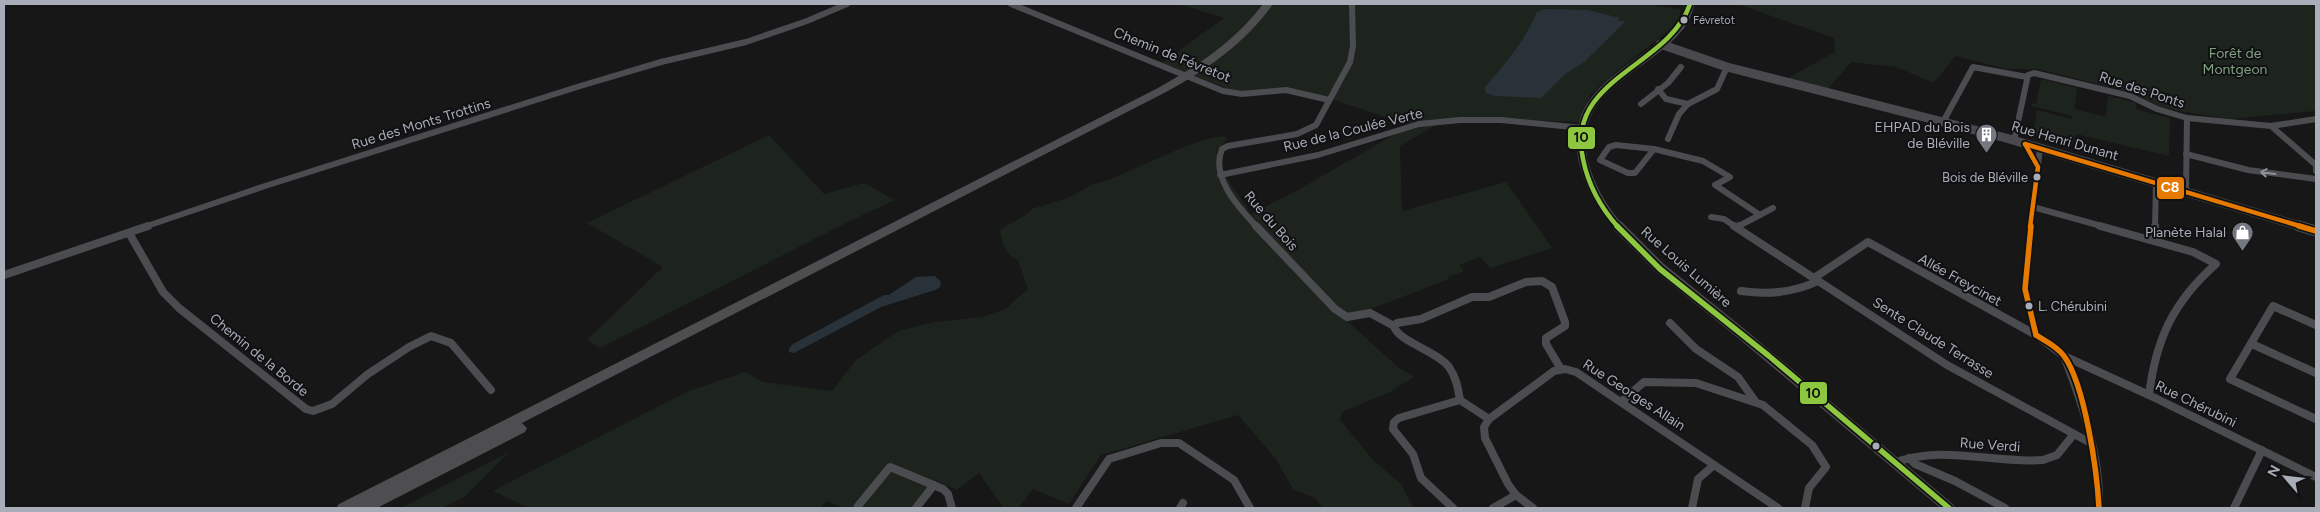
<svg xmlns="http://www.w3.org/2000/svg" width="2320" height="512" font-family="Figtree,sans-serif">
<rect width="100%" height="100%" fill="#171717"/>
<g fill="#1d241e">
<path d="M 1180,4 L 1642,4 L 1680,9 L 1681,21 L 1612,75 L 1591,94 L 1579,122 L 1474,118 L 1434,126 L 1400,146 L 1402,211 L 1506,182 L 1552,248 L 1490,268 L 1480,257 L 1459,265 L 1464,271 L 1448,277 L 1449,279 L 1345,319 L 1399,368 L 1414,377 L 1388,393 L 1342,412 L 1340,420 L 1374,461 L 1401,484 L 1414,508 L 1323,508 L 1315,498 L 1293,489 L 1276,459 L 1238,415 L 1101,455 L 1069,504 L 1033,489 L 1019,508 L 1004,508 L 979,473 L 957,490 L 935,480 L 911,508 L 844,508 L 827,501 L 820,508 L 529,508 L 493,491 L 689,391 L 745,372 L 763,382 L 832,391 L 856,360 L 898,331 L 935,322 L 983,317 L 1005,309 L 1028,289 L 1018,260 C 1005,255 1002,243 1000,230 L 1027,214 L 1032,209 L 1070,197 L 1093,184 L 1106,181 L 1179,149 L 1206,139 L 1222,136 L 1228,138 L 1216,152 L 1226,177 L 1251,214 L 1298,190 L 1411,125 L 1334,100 L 1288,89 L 1235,92 L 1162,63 L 1224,18 Z"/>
<polygon points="1737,4 2316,4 2316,111 2228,119 2162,108 2133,93 2038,69 2007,69 1955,56 1934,83 1896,67 1851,62 1828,89 1786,79 1835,52 1834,38"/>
<polygon points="2041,79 2077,88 2074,109 2106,117 2108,96 2136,103 2136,109 2170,118 2169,156 2076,134 2072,145 2033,135 2037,110 2072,119 2072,116 2032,106 2032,103 2036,104"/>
<polygon points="769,135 824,194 864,183 895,200 850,221 600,348 587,340 663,267 587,223"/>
<polygon points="509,452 464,497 442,508 401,508"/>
</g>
<g fill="#2a3239">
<path d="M 1545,9 L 1587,10 L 1620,18 L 1617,20 L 1625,22 L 1583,63 L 1565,74 L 1541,98 L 1495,96 L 1486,93 L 1485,87 C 1505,64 1525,41 1537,12 Z"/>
<polygon points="935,276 941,282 940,287 935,290 881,307 794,353 789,352 789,349 793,344 884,295 889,295 916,277"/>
</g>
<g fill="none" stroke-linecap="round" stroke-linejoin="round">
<g stroke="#4b4c50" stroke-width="6">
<polyline points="1011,4 1223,91 1242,94 1286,90 1329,100"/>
<polyline points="1658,89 1666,99 1688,104"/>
<polyline points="1641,104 1668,83 1681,67"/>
<polyline points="1943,122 1973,67 2027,77"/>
<polyline points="2271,126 2316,165 2316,171"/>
<polyline points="1668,139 1679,114 1688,104 1717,89 1727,67"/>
<polyline points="2014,141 2028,75 2034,73 2130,96 2157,109 2187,118 2271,126 2316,119"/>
<polyline points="2025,144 2037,167"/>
<polygon points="1616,145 1654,149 1635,173 1628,173 1600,160 1609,147"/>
<polyline points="1654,149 1703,161 1730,177 1715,185 1760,215"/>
<polyline points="2186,154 2248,170 2316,179"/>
<polyline points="1220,175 1318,155 1419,124 1460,120 1501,120 1583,128"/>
<polyline points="2186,192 2187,118"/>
<polyline points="2033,207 2105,227"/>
<polyline points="1711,217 1724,219 1736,227"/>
<polyline points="144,227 265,186 577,87 661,62 746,42 807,21 847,4"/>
<path d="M 1257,227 C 1239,208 1210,177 1222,149 L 1228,146 L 1297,134 L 1316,125 L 1350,62 L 1353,46 L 1352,4"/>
<polyline points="1737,227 1773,208"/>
<polyline points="2030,227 2040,148"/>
<polyline points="2155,227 2156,183"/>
</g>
<g stroke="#4b4c50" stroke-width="8">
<polyline points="1256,226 1335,309 1347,317 1370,313 1394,326"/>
<polyline points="1734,226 1947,365 2089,442"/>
<polyline points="2031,226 2025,289 2036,335"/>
<path d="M 2100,226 L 2193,252 L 2216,264 C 2173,302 2156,339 2149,395"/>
<polyline points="1737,227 1739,226"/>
<polyline points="129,233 163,292 179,308 306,409 313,411 332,404 368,374 409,347 431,336 451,343 491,390"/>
<polyline points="2155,241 2155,226"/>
<polyline points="4,275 148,226"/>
<polyline points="1814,278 1868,242 2036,335 2064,356 2149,395 2316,477"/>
<path d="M 1741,291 C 1768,295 1793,293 1818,281"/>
<polyline points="1670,323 1696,349 1738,377 1755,401"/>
<polyline points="2316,325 2273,306 2230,379 2316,419"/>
<polyline points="2252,344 2316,373"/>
<path d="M 2064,356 C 2082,402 2101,458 2099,508"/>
<polyline points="1621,402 1644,382 1696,383 1763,405 1812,445 1826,467 1809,488 1805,508"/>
<path d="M 1489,419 L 1460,400 C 1458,388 1456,377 1449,367 C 1437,351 1397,341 1394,326 L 1397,323 L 1421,319 L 1472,297 L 1489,297 L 1526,282 L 1542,281 L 1552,287 L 1565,322 L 1565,326 L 1546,338 L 1546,344 L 1561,369"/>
<polyline points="1909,458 1915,464 1955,481 2005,508"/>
<path d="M 1894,463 C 1942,444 1993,464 2043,460 L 2057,455 L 2074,434"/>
<polyline points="858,506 890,467 943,489 948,494 952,508"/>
<polyline points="916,508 934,485"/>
<polyline points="1076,508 1109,459 1161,443 1179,443 1234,480 1250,508"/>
<polyline points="1180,508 1183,503"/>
<polyline points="1453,508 1421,478 1413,454 1393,429 1394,422 1399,418 1460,400"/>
<polyline points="1493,508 1516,495"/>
<polyline points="1533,508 1516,495 1508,484 1485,438 1484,427 1489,419 1554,371 1565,369 1576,372 1778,508"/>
<polyline points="1692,508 1698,479 1714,465"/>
<polyline points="2234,508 2262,450"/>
</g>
<g stroke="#4a4a4e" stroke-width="9">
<polyline points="1660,44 1727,67 2006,138 2303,227"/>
<path d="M 1619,227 C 1602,208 1589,184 1583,160 C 1567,84 1649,70 1683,22 C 1686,17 1688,10 1690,4"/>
</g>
<g stroke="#4a4a4e" stroke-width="11">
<polyline points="1618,226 1659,267 1743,335 1949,508"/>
<polyline points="2299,226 2316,231"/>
</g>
<path fill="#4e4e51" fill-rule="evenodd" d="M 1263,4 L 1273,4 C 1245,43 1208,69 1166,92 L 522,423 L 527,428 L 525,432 L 377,508 L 336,508 L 339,504 L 1158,88 C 1199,65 1235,41 1263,4 Z"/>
<defs>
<path id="bus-1-far1" d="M 1618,227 C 1601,208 1588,184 1583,159 C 1565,78 1669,67 1690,4"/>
<polyline id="bus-1" points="1617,226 1660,269 1769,356 1949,508"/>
<g id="bus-2-far1">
<polyline points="2025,144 2303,227"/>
<polyline points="2025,144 2038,167 2030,227"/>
</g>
<g id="bus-2">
<polyline points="2031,226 2025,289 2036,335"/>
<polyline points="2299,226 2316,231"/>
<path d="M 2036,335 C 2045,341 2057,346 2064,356 C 2085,385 2097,471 2099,508"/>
</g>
</defs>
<use href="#bus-1-far1" stroke="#111113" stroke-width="8"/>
<use href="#bus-1" stroke="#111113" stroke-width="9"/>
<use href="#bus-2-far1" stroke="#111113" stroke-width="8"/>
<use href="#bus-2" stroke="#111113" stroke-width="9"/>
<use href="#bus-1-far1" stroke="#8dc63f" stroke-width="4.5"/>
<use href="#bus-1" stroke="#8dc63f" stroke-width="5.5"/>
<use href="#bus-2-far1" stroke="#e67900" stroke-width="4.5"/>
<use href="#bus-2" stroke="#e67900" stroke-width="5.5"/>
</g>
<defs><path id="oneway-shaft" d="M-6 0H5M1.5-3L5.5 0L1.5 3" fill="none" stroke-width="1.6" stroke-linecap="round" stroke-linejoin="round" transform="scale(1.25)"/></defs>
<use stroke="#8c9099" href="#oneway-shaft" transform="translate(2268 173) rotate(-173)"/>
<defs>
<symbol id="building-pin" viewBox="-11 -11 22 30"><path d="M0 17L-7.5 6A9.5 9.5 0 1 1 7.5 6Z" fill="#757880" stroke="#111113"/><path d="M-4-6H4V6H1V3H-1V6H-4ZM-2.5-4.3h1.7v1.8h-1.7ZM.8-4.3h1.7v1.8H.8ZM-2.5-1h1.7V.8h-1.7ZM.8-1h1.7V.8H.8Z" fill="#fff"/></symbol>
<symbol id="shop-pin" viewBox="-11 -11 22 30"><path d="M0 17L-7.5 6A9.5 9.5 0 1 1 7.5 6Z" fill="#757880" stroke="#111113"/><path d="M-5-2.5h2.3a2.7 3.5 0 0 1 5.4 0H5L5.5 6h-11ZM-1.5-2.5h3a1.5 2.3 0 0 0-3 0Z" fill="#fff"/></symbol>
</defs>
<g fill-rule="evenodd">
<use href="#building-pin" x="1974" y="122" width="25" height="34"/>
<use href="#shop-pin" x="2230" y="220" width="25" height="34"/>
</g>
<g fill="#a8adb8" stroke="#111113" stroke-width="2">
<circle cx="1684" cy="20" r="4.5"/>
<circle cx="2037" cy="177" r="4.5"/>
<circle cx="2029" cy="306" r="4.5"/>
<circle cx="1876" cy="446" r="4.5"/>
</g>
<g text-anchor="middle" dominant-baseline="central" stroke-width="4" stroke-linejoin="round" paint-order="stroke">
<g font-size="11" fill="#a8adb8" stroke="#111113" text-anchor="start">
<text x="1693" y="20">Févretot</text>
</g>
<g font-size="13" fill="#a8adb8" stroke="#111113" text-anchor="end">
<text x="2028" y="177">Bois de Bléville</text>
<text x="2038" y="306" text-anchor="start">L. Chérubini</text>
</g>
<g font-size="14" fill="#7fa381" stroke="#111113">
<text x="2235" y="53">Forêt de<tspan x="2235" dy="16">Montgeon</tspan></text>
</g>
<g font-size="14" fill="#a8adb8" stroke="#111113">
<text transform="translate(1172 55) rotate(22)">Chemin de Févretot</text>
<text transform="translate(2142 90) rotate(18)">Rue des Ponts</text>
<text transform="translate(421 124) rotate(-17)">Rue des Monts Trottins</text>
<text transform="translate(1353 130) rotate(-14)">Rue de la Coulée Verte</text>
<text transform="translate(2065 141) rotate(16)">Rue Henri Dunant</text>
<text transform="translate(1271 221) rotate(49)">Rue du Bois</text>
<text transform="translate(1686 267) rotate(41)">Rue Louis Lumière</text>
<text transform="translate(1960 280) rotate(29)">Allée Freycinet</text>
<text transform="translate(1933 338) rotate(32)">Sente Claude Terrasse</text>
<text transform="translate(259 355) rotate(39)">Chemin de la Borde</text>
<text transform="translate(1634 395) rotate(33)">Rue Georges Allain</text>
<text transform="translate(2196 404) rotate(26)">Rue Chérubini</text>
<text transform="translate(1990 445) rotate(4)">Rue Verdi</text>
</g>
<g font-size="14" fill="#a8adb8" stroke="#111113" text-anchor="end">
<text x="1970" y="127">EHPAD du Bois<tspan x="1970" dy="16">de Bléville</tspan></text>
<text x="2226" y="232">Planète Halal</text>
</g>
</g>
<g stroke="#111113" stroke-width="2">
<rect x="1567" y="126" width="29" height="24" rx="5" fill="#8dc63f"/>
<rect x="2156" y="176" width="29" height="24" rx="5" fill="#e67900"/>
<rect x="1799" y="381" width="29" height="24" rx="5" fill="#8dc63f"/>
</g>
<g font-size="14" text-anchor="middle" font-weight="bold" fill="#fff">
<text x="2170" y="192">C8</text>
</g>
<g font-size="14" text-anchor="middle" font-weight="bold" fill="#111">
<text x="1581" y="142">10</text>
<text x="1813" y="398">10</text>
</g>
<rect width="2320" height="512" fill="none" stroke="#a8adb8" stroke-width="10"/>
<g transform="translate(2285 477) rotate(298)" stroke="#111113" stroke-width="4" paint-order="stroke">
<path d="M0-4L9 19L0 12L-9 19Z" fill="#a8adb8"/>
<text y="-8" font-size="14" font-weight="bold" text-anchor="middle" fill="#a8adb8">N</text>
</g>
</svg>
